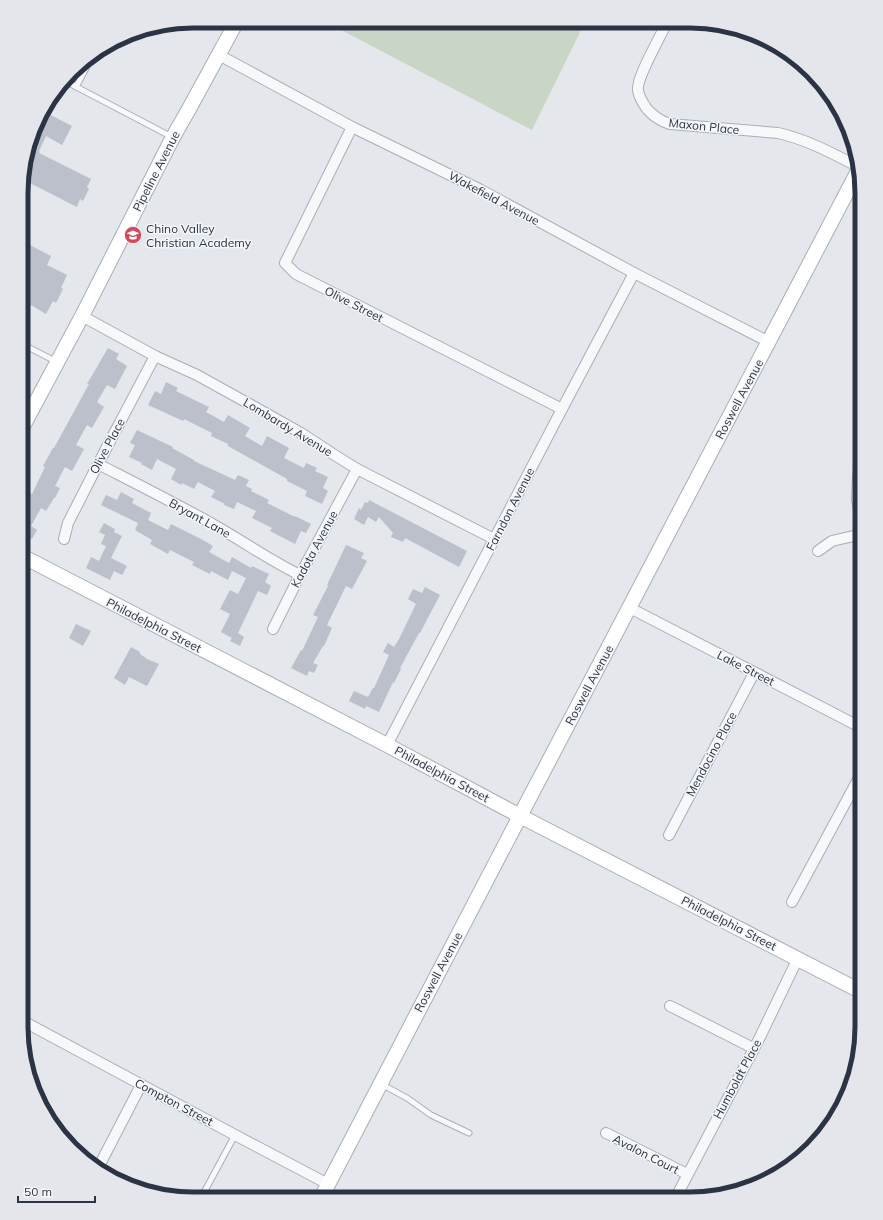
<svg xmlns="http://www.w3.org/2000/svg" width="883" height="1220" font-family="Mulish,sans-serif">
<rect width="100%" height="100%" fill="#e4e7ec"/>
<polygon fill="#c9d6c5" points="324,21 585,22 532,130"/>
<g fill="#bbc0ca">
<polygon points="43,111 72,126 62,145 46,136 39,151 40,152 39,153 91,179 87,187 89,189 83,201 80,199 77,207 22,179 23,171"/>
<polygon points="22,241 51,256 47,265 67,275 61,288 63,289 56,303 53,301 46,314 31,305 22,321"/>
<polygon points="108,348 119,354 116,359 127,366 115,389 107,385 97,402 104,407 92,428 87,425 76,445 84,449 72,471 65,467 55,486 60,488 55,498 54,498 46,511 41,508 31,526 37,530 32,539 22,534 22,508 30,493 32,494 45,467 43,466 53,448 54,448 89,384 87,384"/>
<polygon points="166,382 178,388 176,391 209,407 206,412 224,422 228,415 250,428 245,436 262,446 267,436 289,448 284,458 304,468 306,463 317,468 315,471 328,477 323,488 328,491 322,504 305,496 307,491 287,481 287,479 228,446 228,444 211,436 212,433 184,419 183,421 148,405 155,391 161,394"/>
<polygon points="137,430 173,447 172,448 194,460 194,461 235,480 238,475 249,480 246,486 252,489 251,491 269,500 267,503 295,517 295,516 311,524 306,533 301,531 295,544 270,531 272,528 252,518 256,511 237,502 234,509 224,505 225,504 211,497 215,491 198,482 194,489 182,483 181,485 171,479 176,469 157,459 152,470 141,464 142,463 129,457 135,445 130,443"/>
<polygon points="121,492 134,499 132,503 151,513 148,520 168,530 171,524 201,539 213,546 209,552 229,563 232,557 251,568 252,566 269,574 265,582 271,586 267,595 258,591 238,633 244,637 240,646 230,641 232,638 221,632 230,614 220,609 230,590 238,594 246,578 232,571 228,580 211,571 210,574 192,565 194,562 170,550 168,554 150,544 152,540 135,530 138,523 101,505 106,495 117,500"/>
<polygon points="369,500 467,551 459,567 405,538 403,542 391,537 393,533 379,517 376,522 368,517 364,525 354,519 359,508 361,510 365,502 368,503"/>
<polygon points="104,523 115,529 114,532 122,536 111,558 127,566 122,575 114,571 110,580 86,568 91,557 99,561 106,546 101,544 105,535 99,532"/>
<polygon points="346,545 364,553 361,558 367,561 352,589 346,586 327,625 332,628 324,646 323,646 313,663 318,665 314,673 309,671 307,676 291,668 301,650 302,651 318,617 313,615 328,586 327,585"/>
<polygon points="425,587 440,595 420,633 419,633 400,668 401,669 394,683 393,682 379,712 366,706 365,709 349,701 354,691 368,697 373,688 374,688 389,655 383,652 388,643 394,647 399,639 416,604 408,599 413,589 422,593"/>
<polygon points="76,624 91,631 83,646 69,638"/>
<polygon points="131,647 140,652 140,654 147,659 159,664 147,686 129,677 125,685 114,678"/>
</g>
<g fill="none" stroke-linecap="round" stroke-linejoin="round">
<defs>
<g id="lane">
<polyline points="65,81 172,137"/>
<polyline points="76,87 92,57"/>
<polyline points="22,344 57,362"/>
<polyline points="381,1084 407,1098 431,1115 469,1133"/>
<polyline points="201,1198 235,1135"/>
</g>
<g id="street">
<path d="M 667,22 C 661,36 636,78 638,90 C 639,98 643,103 647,109 C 654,117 660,121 670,124 L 778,133 C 805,139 830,152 855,165"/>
<polyline points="219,55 352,127 481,190 634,273 769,342"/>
<polyline points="352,127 285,263 296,274 562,409"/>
<polyline points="82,316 155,356 197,375 253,406 301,433 333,454 357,469 494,539"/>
<path d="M 98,464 C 137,484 177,504 216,526 C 244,542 271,561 300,575"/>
<polyline points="862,522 857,500 858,475 862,458"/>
<polyline points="64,539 68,523 98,464 155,356"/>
<polyline points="818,551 832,541 862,534"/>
<polyline points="630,608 862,728"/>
<polyline points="273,629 300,575 357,469"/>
<polyline points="387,745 562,409 634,273"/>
<polyline points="669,835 754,673"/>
<polyline points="792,902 862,772"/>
<polyline points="670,1006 753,1048"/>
<polyline points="21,1020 235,1135 328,1184"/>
<polyline points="606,1133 687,1174"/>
<polyline points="97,1170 141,1085"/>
<polyline points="675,1199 760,1037 798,958"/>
</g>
<g id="secondary">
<polyline points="22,428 82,316 173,137 189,109 237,21"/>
<polyline points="22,556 387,745 520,816 862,992"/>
<polyline points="321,1198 520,816 857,173"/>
</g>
</defs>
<use href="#lane" stroke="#a9aeb7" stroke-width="7"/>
<use href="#street" stroke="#a9aeb7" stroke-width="12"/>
<use href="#secondary" stroke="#a9aeb7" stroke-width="16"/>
<use href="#lane" stroke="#f7f8fa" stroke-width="5"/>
<use href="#street" stroke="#f7f8fa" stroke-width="10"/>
<use href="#secondary" stroke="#fff" stroke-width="14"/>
</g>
<defs>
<symbol id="school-disc" viewBox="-11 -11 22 22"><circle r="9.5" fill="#d1495b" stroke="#f4f6f9"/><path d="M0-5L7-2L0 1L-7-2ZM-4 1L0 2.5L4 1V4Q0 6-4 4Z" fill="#fff"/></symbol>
</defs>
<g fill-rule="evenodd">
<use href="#school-disc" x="123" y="225" width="20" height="20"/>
</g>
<g text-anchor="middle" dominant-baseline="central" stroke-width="3" stroke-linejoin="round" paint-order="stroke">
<g font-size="12" fill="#2b3445" stroke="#f4f6f9">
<text transform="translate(704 126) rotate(6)">Maxon Place</text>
<text transform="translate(156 171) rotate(-63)">Pipeline Avenue</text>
<text transform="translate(494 198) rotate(28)">Wakefield Avenue</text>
<text transform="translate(354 304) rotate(27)">Olive Street</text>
<text transform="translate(739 399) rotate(-62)">Roswell Avenue</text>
<text transform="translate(288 427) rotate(31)">Lombardy Avenue</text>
<text transform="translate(107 446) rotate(-62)">Olive Place</text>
<text transform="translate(510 509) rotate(-63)">Farndon Avenue</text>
<text transform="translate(200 518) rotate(29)">Bryant Lane</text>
<text transform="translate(314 549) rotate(-62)">Kadota Avenue</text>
<text transform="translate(154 625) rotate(27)">Philadelphia Street</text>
<text transform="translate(746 668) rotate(27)">Lake Street</text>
<text transform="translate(589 685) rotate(-62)">Roswell Avenue</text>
<text transform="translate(711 754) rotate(-62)">Mendocino Place</text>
<text transform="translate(442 774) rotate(28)">Philadelphia Street</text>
<text transform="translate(729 923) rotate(27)">Philadelphia Street</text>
<text transform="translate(438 972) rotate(-62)">Roswell Avenue</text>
<text transform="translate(737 1079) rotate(-62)">Humboldt Place</text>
<text transform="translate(174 1102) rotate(28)">Compton Street</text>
<text transform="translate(646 1154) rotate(27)">Avalon Court</text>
</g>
<g font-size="12" fill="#2b3445" stroke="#f4f6f9" text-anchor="start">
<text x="146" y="228">Chino Valley<tspan x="146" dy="14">Christian Academy</tspan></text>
</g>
</g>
<path d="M0 0H883V1220H0ZM193 28H690A165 165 0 0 1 855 193V1027A165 165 0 0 1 690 1192H193A165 165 0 0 1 28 1027V193A165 165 0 0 1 193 28Z" fill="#e4e6eb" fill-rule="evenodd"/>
<path fill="none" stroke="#2b3445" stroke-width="5" d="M193 28H690A165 165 0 0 1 855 193V1027A165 165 0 0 1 690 1192H193A165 165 0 0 1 28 1027V193A165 165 0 0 1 193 28Z"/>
<path d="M18 1196v6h77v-6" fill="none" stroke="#2b3445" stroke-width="2"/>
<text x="24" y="1196" font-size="12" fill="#2b3445" stroke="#f4f6f9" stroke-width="3" paint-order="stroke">50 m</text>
</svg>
